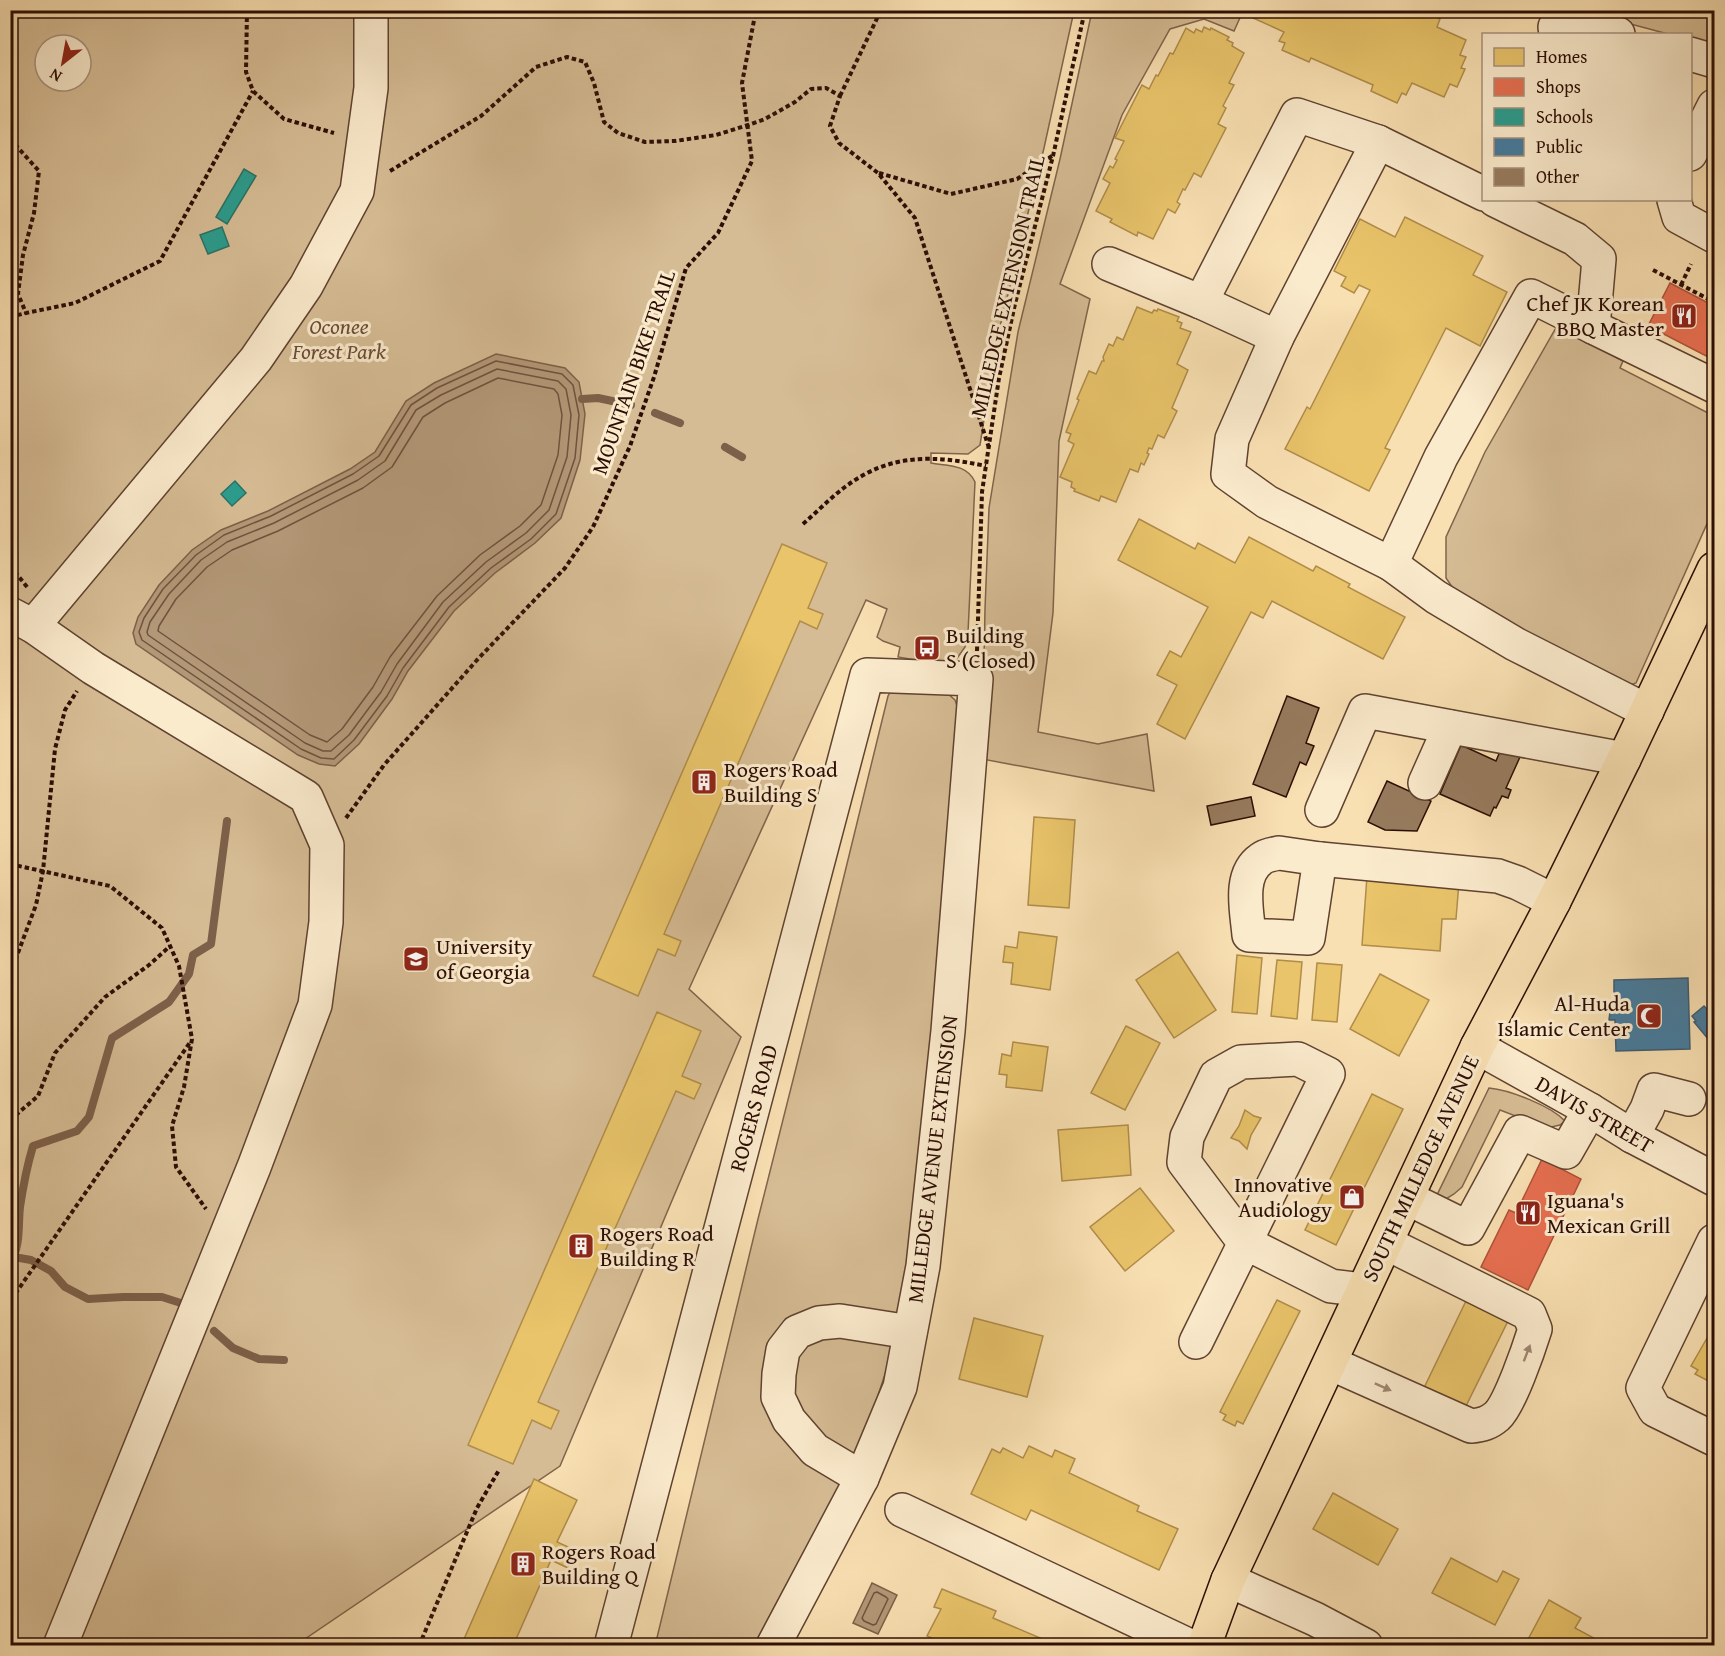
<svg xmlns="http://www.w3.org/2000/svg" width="1725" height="1656" font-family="'Gentium Book Plus',serif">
<rect width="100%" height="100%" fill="#f9e0b2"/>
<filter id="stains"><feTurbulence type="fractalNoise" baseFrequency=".00333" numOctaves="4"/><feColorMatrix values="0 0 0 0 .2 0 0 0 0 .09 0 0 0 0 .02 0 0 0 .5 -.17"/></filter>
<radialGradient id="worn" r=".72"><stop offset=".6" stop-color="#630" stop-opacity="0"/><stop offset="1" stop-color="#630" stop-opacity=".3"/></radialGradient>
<g fill="#d6bc94" stroke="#81644c" stroke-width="1.5" fill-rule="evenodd">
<path d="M 11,11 L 1074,11 L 1044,148 L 996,343 L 980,445 L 968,454 L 931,453 L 931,463 C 948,466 967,464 975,482 L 968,633 L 965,647 L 953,664 L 945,665 L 898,657 L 900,647 L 883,641 L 877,637 L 887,609 L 866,600 L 689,989 L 741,1037 L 560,1466 L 296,1645 L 11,1646 ZM 45,45 L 81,45 L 81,81 L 45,81 Z"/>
<polygon points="1092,11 1243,11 1234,31 1204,19 1170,29 1122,115 1060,284 1090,299 1059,441 1053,613 1038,732 1098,744 1147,734 1154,791 982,759 985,609 989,508 1018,332 1060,159"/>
<polygon points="1582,11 1714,11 1714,48 1691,41 1690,34 1668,34"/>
<polygon points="1557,326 1623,361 1620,368 1714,416 1714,508 1636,683 1623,688 1457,594 1446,578 1446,537 1485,452"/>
<polygon points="892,689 947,693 955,700 958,709 949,883 903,1297 888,1365 871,1417 852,1462 754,1645 655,1646 758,1219 835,913 888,696"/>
<path d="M 1489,1088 C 1510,1090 1551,1106 1565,1121 L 1560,1125 L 1547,1128 L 1500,1110 L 1462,1187 L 1454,1194 L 1446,1199 L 1437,1195 Z"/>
</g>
<g fill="#b39877" stroke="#7d6049" stroke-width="1.5">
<polygon points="496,354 565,368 579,382 585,414 580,460 561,518 535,543 495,573 454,611 408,671 392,699 359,744 335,766 319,764 298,755 136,644 133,633 138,617 159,585 192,550 221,530 268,511 350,469 375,452 406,401 434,383"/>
<polygon points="872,1583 897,1595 878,1634 853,1623"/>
</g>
<g fill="#e9c46a" stroke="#b08d4b" stroke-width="1.5">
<polygon points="1254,10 1429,10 1432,12 1431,15 1440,19 1437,27 1466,40 1460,55 1466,57 1461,68 1465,69 1457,87 1450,84 1444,97 1412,83 1406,95 1402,93 1397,103 1371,91 1373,85 1311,58 1309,62 1282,50 1285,43 1279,41 1284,32 1251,17"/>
<polygon points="1204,27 1210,30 1211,28 1229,37 1227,40 1233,43 1232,46 1244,53 1229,83 1234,85 1223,106 1226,108 1218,124 1226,128 1201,177 1194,173 1185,190 1183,189 1177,202 1180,204 1175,213 1168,209 1153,239 1138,232 1137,236 1110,222 1112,219 1096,211 1110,183 1103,179 1110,166 1113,168 1117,160 1115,159 1124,141 1115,138 1142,85 1149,89 1156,75 1158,76 1170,53 1173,54 1186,28 1194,33 1196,29 1202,32"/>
<polygon points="1405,217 1483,256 1473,275 1507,292 1480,346 1446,328 1385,448 1390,450 1369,491 1285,449 1307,407 1310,409 1370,290 1359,285 1354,293 1341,286 1346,277 1334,271 1360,219 1395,237"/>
<polygon points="1137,307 1152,313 1154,310 1157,311 1158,309 1179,317 1177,321 1182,323 1180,328 1191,332 1177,364 1188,370 1172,408 1177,411 1164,438 1158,435 1152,449 1149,448 1147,453 1149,454 1144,465 1141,463 1138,472 1130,469 1116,502 1101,496 1099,501 1074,491 1075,489 1071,487 1072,482 1060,477 1074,444 1068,441 1071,434 1066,432 1079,400 1077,399 1089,371 1096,374 1102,361 1104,361 1103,357 1109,344 1113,346 1117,337 1123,340"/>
<polygon points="1139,519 1195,549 1198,543 1235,563 1249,537 1313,571 1316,566 1350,584 1348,587 1405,617 1383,659 1272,601 1263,618 1251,612 1185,739 1157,724 1177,685 1157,675 1170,651 1181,657 1208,607 1118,560"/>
<polygon points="782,544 827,563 808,608 823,614 817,629 800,621 664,934 681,941 675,956 658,949 638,996 593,976"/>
<polygon points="1034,817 1075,820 1069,908 1028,905"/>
<polygon points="1367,876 1459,882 1456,919 1442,919 1440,951 1362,945"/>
<polygon points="1019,932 1057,937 1050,990 1011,984 1013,963 1003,962 1005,946 1017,948"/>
<polygon points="1178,952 1216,1010 1174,1038 1136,980"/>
<polygon points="1237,955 1262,958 1257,1014 1232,1012"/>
<polygon points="1277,960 1302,962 1297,1019 1271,1016"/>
<polygon points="1317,963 1342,965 1337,1022 1312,1020"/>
<polygon points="1380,974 1429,1000 1399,1056 1350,1029"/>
<polygon points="657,1012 701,1031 682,1076 701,1084 694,1099 676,1091 538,1402 559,1411 551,1429 532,1420 513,1464 468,1445"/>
<polygon points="1126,1026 1160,1043 1125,1110 1091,1093"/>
<polygon points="1013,1042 1048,1047 1042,1091 1006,1087 1007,1075 999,1074 1002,1054 1011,1056"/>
<polygon points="1372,1094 1403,1109 1336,1245 1305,1230"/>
<polygon points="1245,1110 1254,1116 1261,1118 1251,1135 1247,1149 1239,1141 1231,1138 1239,1126"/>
<polygon points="1128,1125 1131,1175 1062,1181 1058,1130"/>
<polygon points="1140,1188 1174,1231 1125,1271 1090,1227"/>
<polygon points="1277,1300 1300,1311 1243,1424 1237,1421 1235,1426 1223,1420 1226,1415 1220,1412"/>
<polygon points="1466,1301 1508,1321 1463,1412 1422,1392"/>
<polygon points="974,1318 1043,1336 1027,1397 959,1379"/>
<polygon points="1714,1326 1714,1384 1695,1374 1698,1370 1691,1366"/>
<polygon points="1029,1446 1052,1457 1055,1450 1075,1459 1069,1473 1139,1506 1137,1511 1178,1529 1159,1570 1031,1510 1026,1520 971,1494 992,1449 1000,1453 1003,1448 1023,1458"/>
<polygon points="534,1479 577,1500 557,1542 577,1551 568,1568 551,1560 513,1646 461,1646"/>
<polygon points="1333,1493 1398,1529 1378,1565 1313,1529"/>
<polygon points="1451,1558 1497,1582 1503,1571 1519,1579 1495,1625 1432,1593"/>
<polygon points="942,1589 996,1611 993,1618 1059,1646 949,1646 927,1636 941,1609 934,1607"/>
<polygon points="1549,1600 1581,1618 1575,1628 1603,1643 1601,1646 1525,1645"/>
</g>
<g fill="#e76f51" stroke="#af523a" stroke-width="1.5">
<polygon points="1670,283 1714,306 1714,360 1648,326"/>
<polygon points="1542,1159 1581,1179 1528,1290 1481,1267 1509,1210 1516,1213"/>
</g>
<g fill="#2a9d8f" stroke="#2b7265" stroke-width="1.5">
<polygon points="244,169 256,176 227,224 216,217"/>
<polygon points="222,227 229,246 208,254 200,235"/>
<polygon points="235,481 246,493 232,506 221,494"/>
</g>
<g fill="#457b9d" stroke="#3e5a6f" stroke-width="1.5">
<polygon points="1688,978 1690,1049 1616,1051 1615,1020 1609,1020 1610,1012 1614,1012 1614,980"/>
<polygon points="1704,1006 1709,1011 1714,1006 1714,1054 1710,1049 1714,1046 1694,1022 1696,1021 1692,1016"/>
</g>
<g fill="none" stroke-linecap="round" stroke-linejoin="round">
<g stroke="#70523e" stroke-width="1.5">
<polygon points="496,361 562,374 573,385 579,415 575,458 556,514 531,539 491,568 449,607 403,668 387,696 354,740 334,759 321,758 301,749 142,640 139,632 144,618 163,589 196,555 224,535 271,516 353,474 379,456 411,405 437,388"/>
<polygon points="497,369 558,381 566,389 571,415 567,457 549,510 526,533 486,562 443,602 397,664 381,692 366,712 349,735 331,751 323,751 305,743 148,635 147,632 150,622 169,594 201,560 227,542 274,523 358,480 385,461 416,410 441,395"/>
<polygon points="498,378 554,389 558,394 562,415 558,455 541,505 520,526 480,555 437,596 390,657 373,687 342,729 327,742 310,735 158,631 159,626 176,599 207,567 232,550 278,531 363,488 392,467 423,417 445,403"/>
<polygon points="877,1592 886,1597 888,1599 876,1624 873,1625 864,1621 862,1618 874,1593"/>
</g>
<g stroke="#7d6049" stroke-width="8">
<polyline points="582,399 598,398 631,405"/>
<polyline points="655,413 680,423"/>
<polyline points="725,447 742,457"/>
<polyline points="14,1257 31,1260 51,1271 65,1287 88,1299 123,1297 162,1297 187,1305"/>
<path d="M 10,1263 C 21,1247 18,1225 20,1207 C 23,1187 27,1166 33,1146 L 77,1131 L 89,1117 L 112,1038 L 169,1002 L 189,974 L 193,955 L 211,944 L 227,821"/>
<polyline points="214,1331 233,1348 259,1359 284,1360"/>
</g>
</g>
<g fill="#977b5e" stroke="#2c0d04" stroke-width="1.5">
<polygon points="1287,696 1319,708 1306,743 1314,746 1306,765 1300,762 1286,797 1253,784"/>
<polygon points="1461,745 1496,761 1501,749 1520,757 1506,788 1511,790 1508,798 1502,796 1496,808 1494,807 1490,816 1440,794"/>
<polygon points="1387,781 1431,801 1417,831 1385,830 1368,822"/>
<polygon points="1251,797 1255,816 1211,825 1207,806"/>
</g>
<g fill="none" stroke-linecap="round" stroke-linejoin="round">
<defs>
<g id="minor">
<polyline points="1556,34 1555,27 1586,26 1618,34"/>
<polyline points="1690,54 1714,61"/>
<polyline points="1378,142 1277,337 1232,439 1228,474 1267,502 1391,564 1436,597 1515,644 1647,711"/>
<polyline points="1690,154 1714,106"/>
<polyline points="1495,200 1575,239 1599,259 1593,327 1714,386"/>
<polyline points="1674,200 1679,217 1714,236"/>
<polyline points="1109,264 1201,302 1277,337"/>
<polyline points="1201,302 1297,115 1378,142 1484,194"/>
<polyline points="1391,564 1441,457 1531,296 1593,327"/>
<polyline points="10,614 33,626 93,668 306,797 327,845 326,922 315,1005 254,1167 60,1646"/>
<polyline points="33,626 256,359 306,286 357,191 371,88 371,10"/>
<polyline points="1425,783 1450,727"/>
<polyline points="1322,810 1365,711 1624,759"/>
<path d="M 1279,853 L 1320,859 L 1308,938 L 1249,935 C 1247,911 1238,875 1261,859 C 1266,855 1274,854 1279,853 Z"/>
<polyline points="1320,859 1498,876 1518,883 1554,901"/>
<polyline points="1477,1047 1590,1110 1632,1136 1714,1179"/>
<polyline points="1632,1136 1647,1109 1654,1090 1689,1099"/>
<polyline points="1407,1198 1468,1228 1520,1132 1566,1152 1590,1110"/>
<polyline points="1714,1241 1643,1388 1655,1410 1714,1439"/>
<polyline points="1196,1342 1328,1074 1298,1059 1241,1062 1216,1076 1187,1137 1184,1162 1244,1242 1331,1286 1363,1290"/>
<path d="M 1330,1363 L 1471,1426 C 1482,1425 1489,1423 1497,1416 C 1510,1404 1529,1348 1535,1329 L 1529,1314 L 1386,1243"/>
<polyline points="862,1478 815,1450 789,1420 778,1397 779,1374 783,1350 797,1332 819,1323 840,1321 910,1332"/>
<polyline points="902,1510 1190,1646"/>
<polyline points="1228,1580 1315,1619 1366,1646"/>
<polyline points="611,1646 867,675 976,679 948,1031 923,1266 900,1387 862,1478 773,1646"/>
</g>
<polyline id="major" points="1204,1646 1228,1580 1477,1047 1554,901 1624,759 1714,569"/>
</defs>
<use href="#minor" stroke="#5f4230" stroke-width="36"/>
<use href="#major" stroke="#2c0d04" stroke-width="36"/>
<g stroke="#2c0d04" stroke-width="4" stroke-dasharray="4.5 3" stroke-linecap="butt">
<polyline points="247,10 246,72 253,91 284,119 334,133"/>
<polyline points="840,96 881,10"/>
<polyline points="10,139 39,171 34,213 23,255 18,294 26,313 75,303 160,261 253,91"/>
<polyline points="390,171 481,116 536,67 567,57 585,62 594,83 604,122 618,133 645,142 675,141 716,135 748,125 765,119 795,102 811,89 826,88 840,96 830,126 839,143 878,173 915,218 989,448"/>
<polyline points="879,173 951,194 1017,179 1052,156"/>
<polyline points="1653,270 1714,302"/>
<polyline points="1681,285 1691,264"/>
<polyline points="10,317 26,313"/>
<path d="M 803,524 C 817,512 830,498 845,487 C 890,453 934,455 986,466"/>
<polyline points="10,566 28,588"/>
<polyline points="977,651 982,492 999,378 1015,304 1053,156 1085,10"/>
<polyline points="346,818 384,765 477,660 565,568 593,527 630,446 654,377 686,268 718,233 752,161 742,83 756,10"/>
<polyline points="10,864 110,886 162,928 179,966 192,1039 184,1087 172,1126 176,1167 206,1209"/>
<polyline points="10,974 36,905 43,871 55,749 65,710 77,691"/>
<polyline points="10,1120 38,1096 55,1053 105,997 149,965 170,946"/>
<polyline points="10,1298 13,1297 191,1041"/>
<polyline points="419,1646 477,1508 499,1470"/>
</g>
<use href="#minor" stroke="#fbebcd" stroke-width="33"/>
<use href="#major" stroke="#f9e0b2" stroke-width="33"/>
</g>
<defs><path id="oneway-solid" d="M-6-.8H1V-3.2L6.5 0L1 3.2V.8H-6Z" transform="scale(1.5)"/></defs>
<g fill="#9e8773">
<use href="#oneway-solid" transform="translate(1527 1353) rotate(-69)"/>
<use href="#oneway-solid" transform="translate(1383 1387) rotate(24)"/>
</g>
<defs>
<symbol id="restaurant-square" viewBox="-11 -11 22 22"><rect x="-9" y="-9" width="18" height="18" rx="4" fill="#8f2418" stroke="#fbebcd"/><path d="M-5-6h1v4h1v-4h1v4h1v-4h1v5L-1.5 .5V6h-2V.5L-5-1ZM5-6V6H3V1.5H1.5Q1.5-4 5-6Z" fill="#fff"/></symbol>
<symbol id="bus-square" viewBox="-11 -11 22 22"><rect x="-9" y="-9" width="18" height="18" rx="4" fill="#8f2418" stroke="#fbebcd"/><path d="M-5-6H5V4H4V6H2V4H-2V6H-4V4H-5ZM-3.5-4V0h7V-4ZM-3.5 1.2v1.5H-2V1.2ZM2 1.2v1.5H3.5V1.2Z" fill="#fff"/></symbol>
<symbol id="building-square" viewBox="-11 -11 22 22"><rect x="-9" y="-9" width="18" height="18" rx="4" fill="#8f2418" stroke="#fbebcd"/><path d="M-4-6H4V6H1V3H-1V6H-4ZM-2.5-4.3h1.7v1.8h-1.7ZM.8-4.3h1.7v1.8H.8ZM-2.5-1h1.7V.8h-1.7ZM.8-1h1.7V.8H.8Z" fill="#fff"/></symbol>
<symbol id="university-square" viewBox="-11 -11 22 22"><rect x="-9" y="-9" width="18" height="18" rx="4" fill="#8f2418" stroke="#fbebcd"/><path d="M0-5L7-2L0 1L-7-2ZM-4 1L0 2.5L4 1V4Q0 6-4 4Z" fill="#fff"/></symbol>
<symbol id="mosque-square" viewBox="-11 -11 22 22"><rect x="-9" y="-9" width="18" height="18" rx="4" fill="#8f2418" stroke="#fbebcd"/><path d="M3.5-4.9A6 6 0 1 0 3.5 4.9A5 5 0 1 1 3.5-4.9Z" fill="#fff"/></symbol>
<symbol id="shop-square" viewBox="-11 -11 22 22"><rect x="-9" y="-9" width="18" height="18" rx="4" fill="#8f2418" stroke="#fbebcd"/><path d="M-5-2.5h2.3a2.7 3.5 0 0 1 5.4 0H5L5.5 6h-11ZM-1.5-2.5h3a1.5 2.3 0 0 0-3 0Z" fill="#fff"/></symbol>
</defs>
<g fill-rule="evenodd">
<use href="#restaurant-square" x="1669" y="301" width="30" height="30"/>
<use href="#bus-square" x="912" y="633" width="30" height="30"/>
<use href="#building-square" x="689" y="767" width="30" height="30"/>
<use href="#university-square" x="401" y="944" width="30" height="30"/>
<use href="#mosque-square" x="1634" y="1001" width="30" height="30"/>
<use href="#shop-square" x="1337" y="1182" width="30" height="30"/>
<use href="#restaurant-square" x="1513" y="1198" width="30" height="30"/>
<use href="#building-square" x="566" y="1231" width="30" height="30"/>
<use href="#building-square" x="508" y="1549" width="30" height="30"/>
</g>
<g text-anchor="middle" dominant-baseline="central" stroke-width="6" stroke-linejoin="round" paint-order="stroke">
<g font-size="22" fill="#2c0d04" stroke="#fbebcd">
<text transform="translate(1007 286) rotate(-77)">MILLEDGE EXTENSION TRAIL</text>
<text transform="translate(633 372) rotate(-71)">MOUNTAIN BIKE TRAIL</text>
<text transform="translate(753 1108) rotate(-75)">ROGERS ROAD</text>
<text transform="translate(1595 1114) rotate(30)">DAVIS STREET</text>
<text transform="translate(932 1159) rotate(-83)">MILLEDGE AVENUE EXTENSION</text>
<text transform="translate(1420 1168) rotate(-65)">SOUTH MILLEDGE AVENUE</text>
</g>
<g font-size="22" fill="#2c0d04" stroke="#fbebcd" text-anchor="start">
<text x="1664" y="303" text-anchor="end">Chef JK Korean<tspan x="1664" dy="25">BBQ Master</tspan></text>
<text x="946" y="635">Building<tspan x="946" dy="25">S (Closed)</tspan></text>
<text x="724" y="769">Rogers Road<tspan x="724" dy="25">Building S</tspan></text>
<text x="436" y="946">University<tspan x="436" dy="25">of Georgia</tspan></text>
<text x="1630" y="1003" text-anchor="end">Al-Huda<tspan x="1630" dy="25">Islamic Center</tspan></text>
<text x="1332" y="1184" text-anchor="end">Innovative<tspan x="1332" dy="25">Audiology</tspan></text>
<text x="1547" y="1200">Iguana's<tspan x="1547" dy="25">Mexican Grill</tspan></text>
<text x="600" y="1233">Rogers Road<tspan x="600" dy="25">Building R</tspan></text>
<text x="542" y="1551">Rogers Road<tspan x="542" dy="25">Building Q</tspan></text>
</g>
<g font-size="22" font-style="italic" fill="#684a36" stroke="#fbebcd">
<text x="339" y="326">Oconee<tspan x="339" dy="25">Forest Park</tspan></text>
</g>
</g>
<rect width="1725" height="1656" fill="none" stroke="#f9e0b2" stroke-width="36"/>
<rect x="12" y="12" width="1701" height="1632" fill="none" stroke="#2c0d04" stroke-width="3"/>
<rect x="18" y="18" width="1689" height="1620" fill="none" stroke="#2c0d04" stroke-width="1.5"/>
<rect x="1482" y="33" width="210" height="168" fill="#fbebcd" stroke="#a8927d" stroke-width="1.5"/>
<rect x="1494" y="48" width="30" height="18" fill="#e9c46a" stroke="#a8927d" stroke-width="1.5"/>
<text x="1536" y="63" font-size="18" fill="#2c0d04">Homes</text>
<rect x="1494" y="78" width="30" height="18" fill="#e76f51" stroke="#a8927d" stroke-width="1.5"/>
<text x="1536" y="93" font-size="18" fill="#2c0d04">Shops</text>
<rect x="1494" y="108" width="30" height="18" fill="#2a9d8f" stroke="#a8927d" stroke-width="1.5"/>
<text x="1536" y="123" font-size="18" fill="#2c0d04">Schools</text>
<rect x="1494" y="138" width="30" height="18" fill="#457b9d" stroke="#a8927d" stroke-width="1.5"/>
<text x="1536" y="153" font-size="18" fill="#2c0d04">Public</text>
<rect x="1494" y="168" width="30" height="18" fill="#977b5e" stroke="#a8927d" stroke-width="1.5"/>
<text x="1536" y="183" font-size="18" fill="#2c0d04">Other</text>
<g transform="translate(63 63) rotate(211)"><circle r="28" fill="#fbebcd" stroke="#a8927d" stroke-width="1.5"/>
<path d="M0-4.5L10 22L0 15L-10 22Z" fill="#8f2418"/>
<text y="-9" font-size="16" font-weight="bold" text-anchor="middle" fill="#2c0d04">N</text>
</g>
<rect width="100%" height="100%" filter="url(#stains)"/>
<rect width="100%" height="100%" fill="url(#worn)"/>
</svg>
